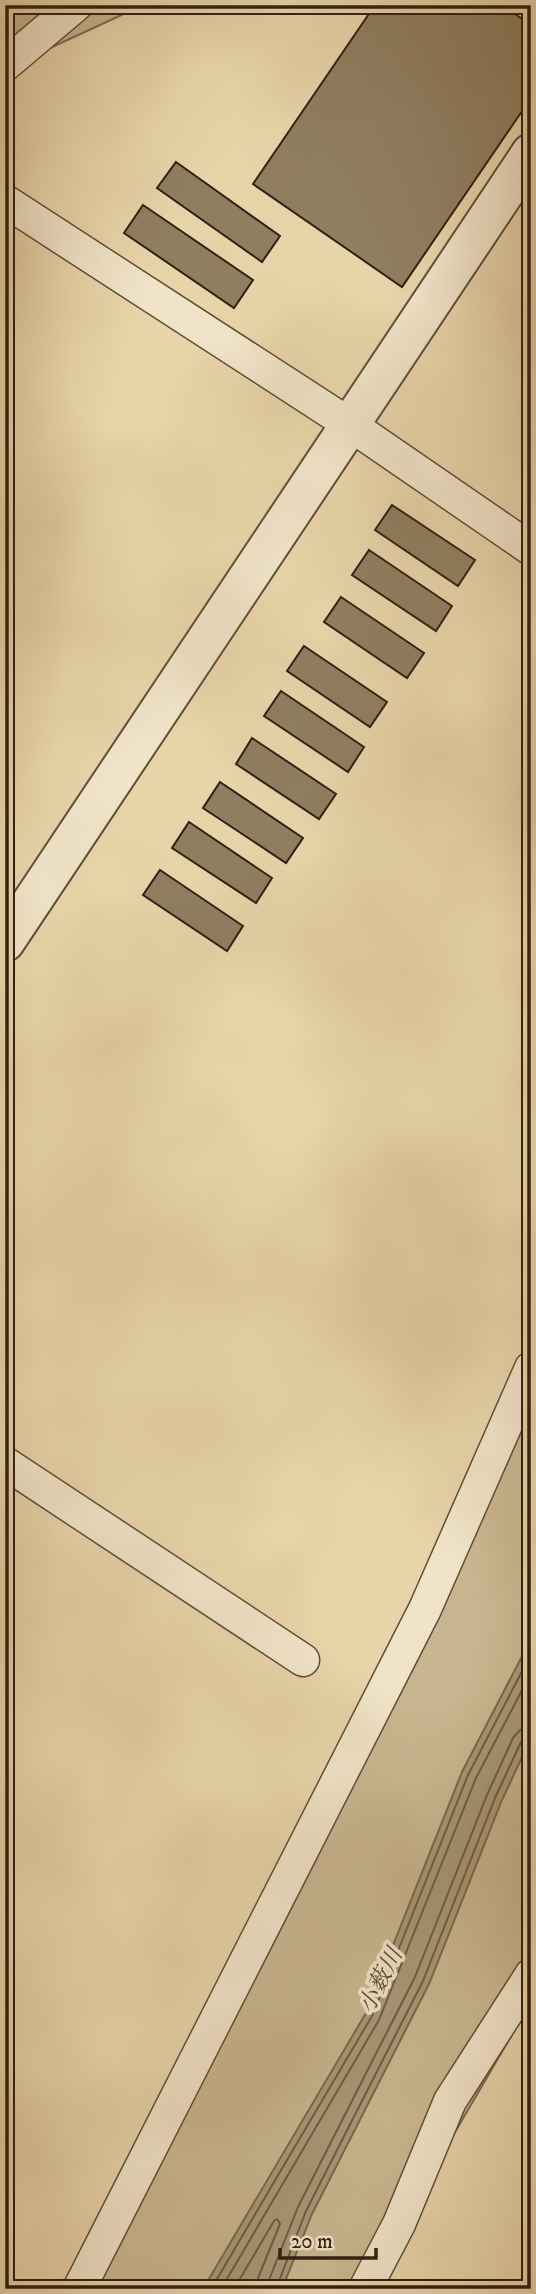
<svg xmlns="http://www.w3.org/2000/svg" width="536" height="2294" font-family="'IM FELL DW Pica','Noto Serif JP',serif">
<rect width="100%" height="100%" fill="#e8d4a9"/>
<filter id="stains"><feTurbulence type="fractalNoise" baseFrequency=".00286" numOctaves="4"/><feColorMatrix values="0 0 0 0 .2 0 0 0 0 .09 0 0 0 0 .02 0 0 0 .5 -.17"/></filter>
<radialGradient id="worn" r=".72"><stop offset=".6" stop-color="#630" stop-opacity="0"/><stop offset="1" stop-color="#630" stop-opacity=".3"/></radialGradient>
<g fill="#c9b690" stroke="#7c6c52" stroke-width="2">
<polygon points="5,5 143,5 5,69"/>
<polygon points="531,1350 531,2002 375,2269 366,2289 78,2289 457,1535"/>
</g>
<polygon fill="#a99776" stroke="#79684e" stroke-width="2" points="531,1639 531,1738 502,1800 429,1984 312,2214 282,2289 203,2289 366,2013 462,1772"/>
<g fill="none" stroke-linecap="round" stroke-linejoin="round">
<g stroke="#6c5c44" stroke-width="2">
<polyline points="211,2289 372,2016 468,1775 531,1654"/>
<polyline points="221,2289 379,2020 476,1778 531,1673"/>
<polyline points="234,2289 274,2221 277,2219 280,2224 258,2278 257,2289"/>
<polyline points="267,2289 269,2280 298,2207 415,1977 487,1795 513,1738 520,1730 531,1728"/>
<polyline points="276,2289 306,2211 423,1981 495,1798 521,1742 526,1738 531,1737"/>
</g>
</g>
<g fill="#907e61" stroke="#302113" stroke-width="2">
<polygon points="375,5 502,5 531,25 531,98 402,287 253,184"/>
<polygon points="176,162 280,236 262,262 157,188"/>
<polygon points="143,205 253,280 234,308 124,233"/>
<polygon points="392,505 475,560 458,586 375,530"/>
<polygon points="369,550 452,606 436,631 352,575"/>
<polygon points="341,597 424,653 407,678 324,622"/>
<polygon points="304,646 387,702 370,727 287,671"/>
<polygon points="281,691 364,747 348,772 264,716"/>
<polygon points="252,738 336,794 319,819 236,764"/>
<polygon points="220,782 303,838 286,863 203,808"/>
<polygon points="189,822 272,878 256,903 172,848"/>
<polygon points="160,870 243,926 227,951 143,895"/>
</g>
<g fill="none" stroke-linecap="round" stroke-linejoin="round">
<defs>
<g id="minor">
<polyline points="5,65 76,5"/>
<polyline points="5,201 349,424 531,549"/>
<polyline points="5,1463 303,1660"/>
<polyline points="79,2289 425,1609 531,1368"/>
<polyline points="365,2289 399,2224 450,2101 531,1975"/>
</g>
<polyline id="tertiary" points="5,942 531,153"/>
</defs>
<use href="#minor" stroke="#5e4e38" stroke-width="35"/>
<use href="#tertiary" stroke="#5e4e38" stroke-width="42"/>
<use href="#minor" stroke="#f0e3c7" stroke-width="32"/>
<use href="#tertiary" stroke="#f0e3c7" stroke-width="38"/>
</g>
<g text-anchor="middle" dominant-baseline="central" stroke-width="7" stroke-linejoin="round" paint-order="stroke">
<g font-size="23" font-style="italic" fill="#5a4a36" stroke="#f0e3c7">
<text transform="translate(381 1981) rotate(-63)">小薮川</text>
</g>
</g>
<rect width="536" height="2294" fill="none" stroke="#e8d4a9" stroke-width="28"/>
<rect x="7" y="7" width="522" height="2280" fill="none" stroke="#302113" stroke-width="3.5"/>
<rect x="14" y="14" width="508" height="2266" fill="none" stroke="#302113" stroke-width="2"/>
<path d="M280 2248v10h96v-10" fill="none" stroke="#302113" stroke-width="3.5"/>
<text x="291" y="2248" font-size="21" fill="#302113" stroke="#f0e3c7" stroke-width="5" paint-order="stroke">20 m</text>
<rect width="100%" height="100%" filter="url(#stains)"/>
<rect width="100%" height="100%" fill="url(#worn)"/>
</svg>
